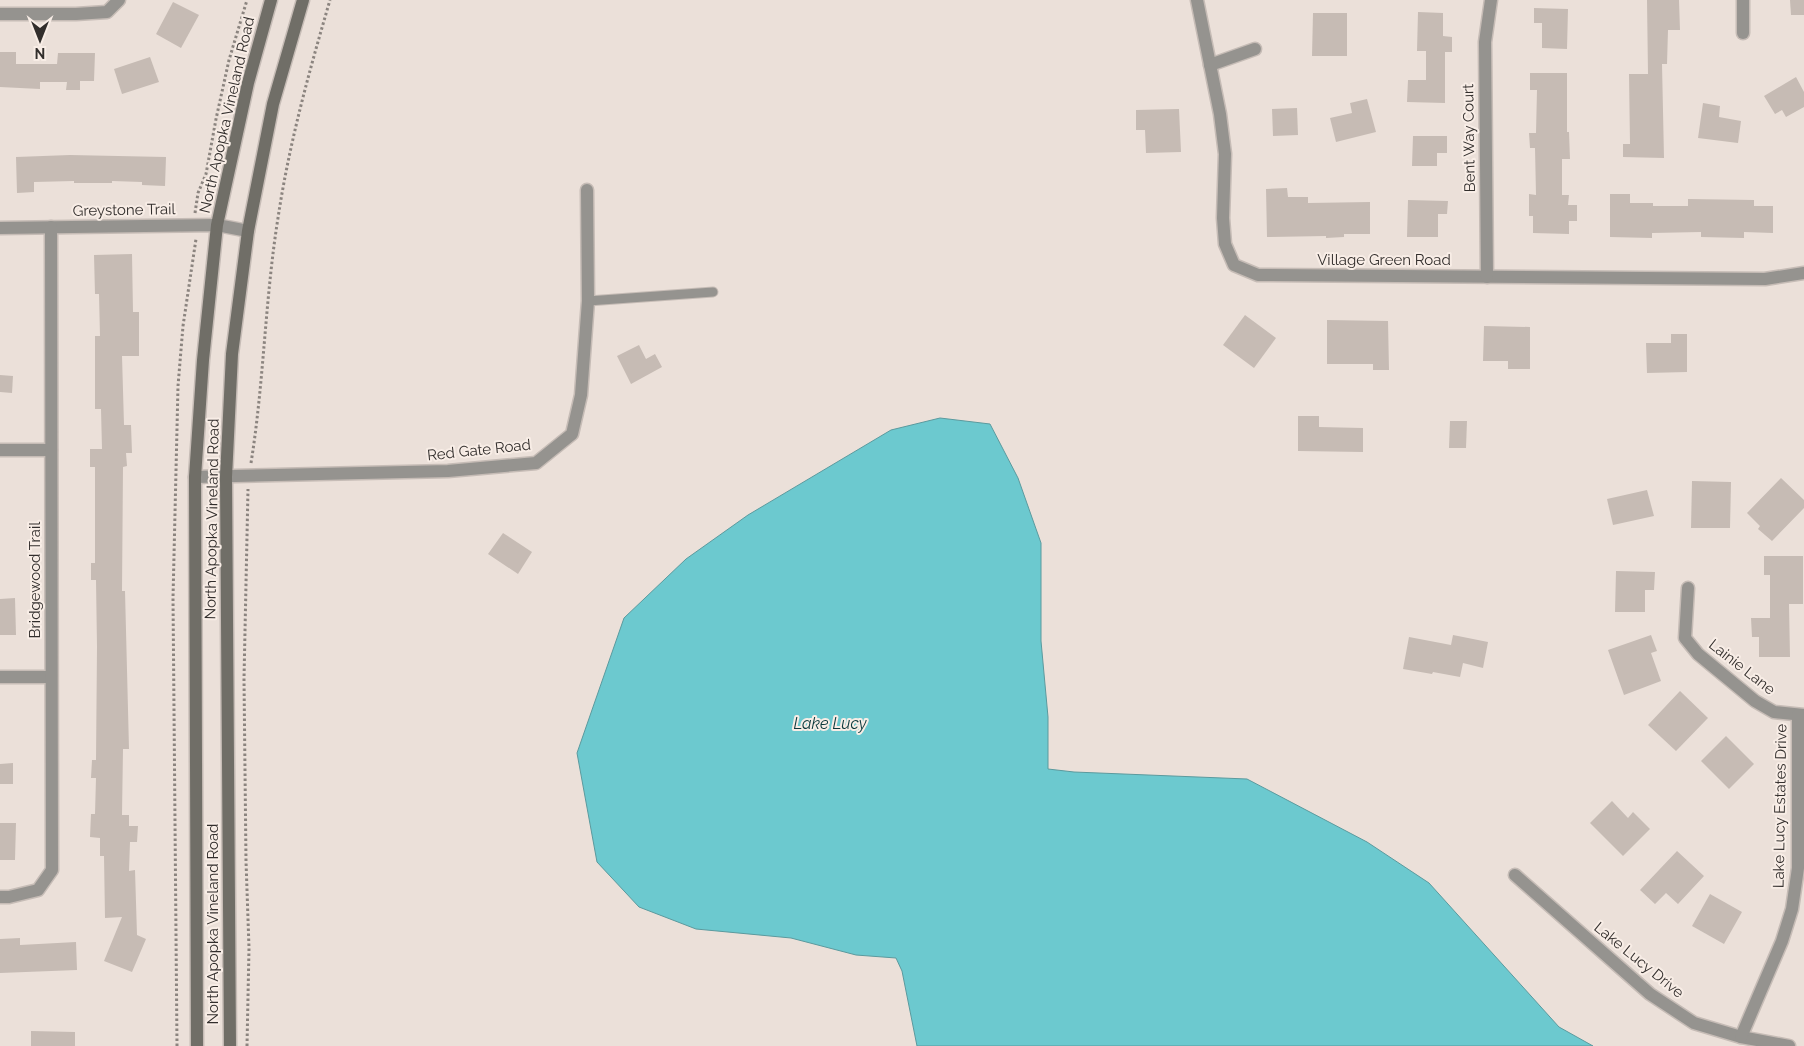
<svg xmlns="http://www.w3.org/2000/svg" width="1804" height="1046" font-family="Raleway,sans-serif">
<rect width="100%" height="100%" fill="#ebe0d9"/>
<polygon fill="#6cc9cf" stroke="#5b9a9e" points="940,418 990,424 1018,478 1041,543 1041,641 1048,717 1048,769 1074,772 1247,779 1367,842 1429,883 1559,1027 1593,1046 917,1046 902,971 896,958 856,955 791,938 696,929 639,907 597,862 577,753 624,618 686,559 748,515 891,430"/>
<g fill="#c6bbb4">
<polygon points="1647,0 1679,0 1680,30 1668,30 1667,64 1662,64 1664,158 1623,157 1623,144 1630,144 1629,74 1648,74"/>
<polygon points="1790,0 1804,0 1804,15 1791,15"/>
<polygon points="173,2 199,15 181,48 156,34"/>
<polygon points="1534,8 1568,9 1567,49 1542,48 1542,23 1534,23"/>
<polygon points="1418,12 1443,13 1443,36 1452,37 1452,52 1445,52 1445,103 1407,102 1408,80 1426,80 1426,51 1417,51"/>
<polygon points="1313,13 1347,13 1347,56 1312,56"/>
<polygon points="0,52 16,52 16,64 57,64 58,53 95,53 94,81 80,81 80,90 66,90 67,82 40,82 40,89 0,87"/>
<polygon points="150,57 159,82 122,94 114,69"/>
<polygon points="1530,73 1567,73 1567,132 1569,132 1570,159 1562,159 1562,195 1569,195 1568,205 1577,205 1577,221 1569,221 1569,234 1533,233 1533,216 1529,216 1529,194 1536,195 1535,148 1530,148 1529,133 1536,133 1537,90 1530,90"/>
<polygon points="1796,77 1804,92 1804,107 1786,117 1782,110 1775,114 1764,96"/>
<polygon points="1367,99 1376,132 1336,142 1330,118 1352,113 1350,103"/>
<polygon points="1703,103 1720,106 1719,117 1741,121 1738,143 1698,138"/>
<polygon points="1297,108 1298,135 1273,136 1272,109"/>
<polygon points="1179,109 1181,152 1146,153 1145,130 1136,130 1136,110"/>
<polygon points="1413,136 1447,136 1447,153 1437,153 1437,166 1412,166"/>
<polygon points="70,155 166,157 165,186 142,185 142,182 112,181 112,183 74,183 74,181 34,182 34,192 17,193 16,157"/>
<polygon points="1287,188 1288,197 1308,197 1308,203 1370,202 1370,234 1344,234 1344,237 1326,238 1326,236 1267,237 1266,189"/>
<polygon points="1610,194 1630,194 1630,203 1653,203 1653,206 1688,206 1688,199 1754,200 1754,206 1773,206 1773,233 1744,232 1744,238 1701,237 1701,232 1652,233 1652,238 1610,237"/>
<polygon points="1408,200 1448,201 1447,214 1438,214 1438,237 1407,237"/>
<polygon points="132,254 133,312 139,312 139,356 122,356 124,425 131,425 132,453 126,453 127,466 123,467 122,591 125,591 129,749 123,749 122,815 129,815 129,826 138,826 137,842 130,842 129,871 135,870 137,935 146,939 132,972 104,961 122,917 105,918 104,856 100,856 100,838 90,837 91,814 95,814 96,778 91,778 92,760 96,760 97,647 96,580 91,580 91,563 95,563 95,467 90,467 90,449 102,449 101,409 95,409 95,336 100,336 99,294 95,294 94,255"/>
<polygon points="1245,315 1276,338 1254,368 1223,345"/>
<polygon points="1327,320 1388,321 1389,370 1373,370 1373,364 1327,364"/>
<polygon points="1484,326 1530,327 1530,369 1508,369 1508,361 1483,361"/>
<polygon points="1671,334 1687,334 1687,372 1647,373 1646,343 1671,343"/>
<polygon points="639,345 646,359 655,354 662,367 631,384 617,356"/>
<polygon points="0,375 13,376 12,393 0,392"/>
<polygon points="1298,416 1319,416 1319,427 1363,428 1363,452 1298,451"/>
<polygon points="1450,421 1467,421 1466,448 1449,448"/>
<polygon points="1781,478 1804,500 1804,508 1772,541 1758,529 1760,526 1747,513"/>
<polygon points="1692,481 1731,482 1730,528 1691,528"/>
<polygon points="1647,490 1654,516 1613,525 1607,499"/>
<polygon points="503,533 532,552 518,574 488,554"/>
<polygon points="1764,556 1803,556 1803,604 1789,604 1790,657 1759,657 1759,637 1752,637 1751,618 1770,618 1770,575 1764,575"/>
<polygon points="1616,571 1655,572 1654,590 1645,590 1645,612 1615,612"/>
<polygon points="15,598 16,635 0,635 0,599"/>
<polygon points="1453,635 1488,642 1483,668 1463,663 1460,677 1433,672 1432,674 1403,669 1409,637 1451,645"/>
<polygon points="1651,635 1657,651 1651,653 1661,681 1624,695 1608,650"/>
<polygon points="1680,691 1708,718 1676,751 1648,725"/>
<polygon points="1726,736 1754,764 1729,789 1701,761"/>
<polygon points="13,763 13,784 0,784 0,764"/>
<polygon points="1612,801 1628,818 1633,812 1650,829 1623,856 1590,823"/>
<polygon points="0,823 16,823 15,860 0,860"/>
<polygon points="1677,851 1704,876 1678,904 1666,893 1655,904 1640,890"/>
<polygon points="1710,894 1742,912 1724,944 1692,926"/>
<polygon points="20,938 20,945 76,942 77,970 0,973 0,939"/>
<polygon points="31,1031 75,1032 75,1046 31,1046"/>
</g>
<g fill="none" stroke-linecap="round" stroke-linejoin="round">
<defs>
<polyline id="lane" points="588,301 713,292"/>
<g id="street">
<polyline points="1197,0 1220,114 1225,154 1223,218 1225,244 1234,265 1258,275 1765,279 1804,273"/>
<polyline points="0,14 76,14 107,12 119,0"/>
<polyline points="1743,33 1743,0"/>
<polyline points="1210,65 1255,49"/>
<polyline points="0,228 217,225 248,231"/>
<polyline points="1487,277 1485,42 1491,0"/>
<polyline points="0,450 51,450"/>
<polyline points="195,477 448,471 536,463 572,434 581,395 588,301 587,190"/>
<polyline points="1688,588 1685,638 1698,654 1755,701 1774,712 1804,715"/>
<polyline points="0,677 51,677"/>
<polyline points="1515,875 1650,994 1694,1023 1741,1037 1789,1046"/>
<polyline points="0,897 9,897 38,890 52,870 51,227"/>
<polyline points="1741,1037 1782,941 1792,909 1798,868 1798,715"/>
</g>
<g id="secondary">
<polyline points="197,1046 195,477 203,360 217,225 248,83 271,0"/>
<polyline points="230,1046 226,477 232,354 248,231 273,104 303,0"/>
</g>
</defs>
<use href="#lane" stroke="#c6bcb6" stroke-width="11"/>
<use href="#street" stroke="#c6bcb6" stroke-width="15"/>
<use href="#secondary" stroke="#c6bcb6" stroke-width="15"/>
<g stroke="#8b847f" stroke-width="3" stroke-dasharray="2.5 2.5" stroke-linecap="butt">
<polyline points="195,213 198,193 206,174 216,119 229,60 247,0"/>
<path d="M 251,463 C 264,382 265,299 278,218 C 289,144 309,72 330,0"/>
<polyline points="177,1046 173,598 178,386 183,326 196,239"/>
<polyline points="247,1046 249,948 246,861 244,679 248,489"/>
</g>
<use href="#lane" stroke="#95938f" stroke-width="9"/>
<use href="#street" stroke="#95938f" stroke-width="12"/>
<use href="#secondary" stroke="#706e67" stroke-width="12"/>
</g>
<g text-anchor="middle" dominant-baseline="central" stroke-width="4" stroke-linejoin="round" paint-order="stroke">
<g font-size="15" fill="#322e2c" stroke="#f8ede6">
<text transform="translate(227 115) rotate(-77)">North Apopka Vineland Road</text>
<text transform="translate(1469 138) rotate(-91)">Bent Way Court</text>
<text transform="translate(124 210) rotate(-1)">Greystone Trail</text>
<text x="1384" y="260">Village Green Road</text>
<text transform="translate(479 450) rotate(-6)">Red Gate Road</text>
<text transform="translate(212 519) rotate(-89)">North Apopka Vineland Road</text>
<text transform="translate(35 580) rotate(-90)">Bridgewood Trail</text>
<text transform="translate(1742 667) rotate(38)">Lainie Lane</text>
<text transform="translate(1780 806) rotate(-89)">Lake Lucy Estates Drive</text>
<text transform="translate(213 924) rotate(-90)">North Apopka Vineland Road</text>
<text transform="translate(1639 960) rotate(39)">Lake Lucy Drive</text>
</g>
<g font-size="16" font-style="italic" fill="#0b383b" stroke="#f8ede6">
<text x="830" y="723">Lake Lucy</text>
</g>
</g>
<g transform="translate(40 40) rotate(180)" stroke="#f8ede6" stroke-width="4" paint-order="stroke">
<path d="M0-4L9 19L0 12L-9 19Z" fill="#322e2c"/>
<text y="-8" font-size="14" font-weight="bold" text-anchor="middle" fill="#322e2c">N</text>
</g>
</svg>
